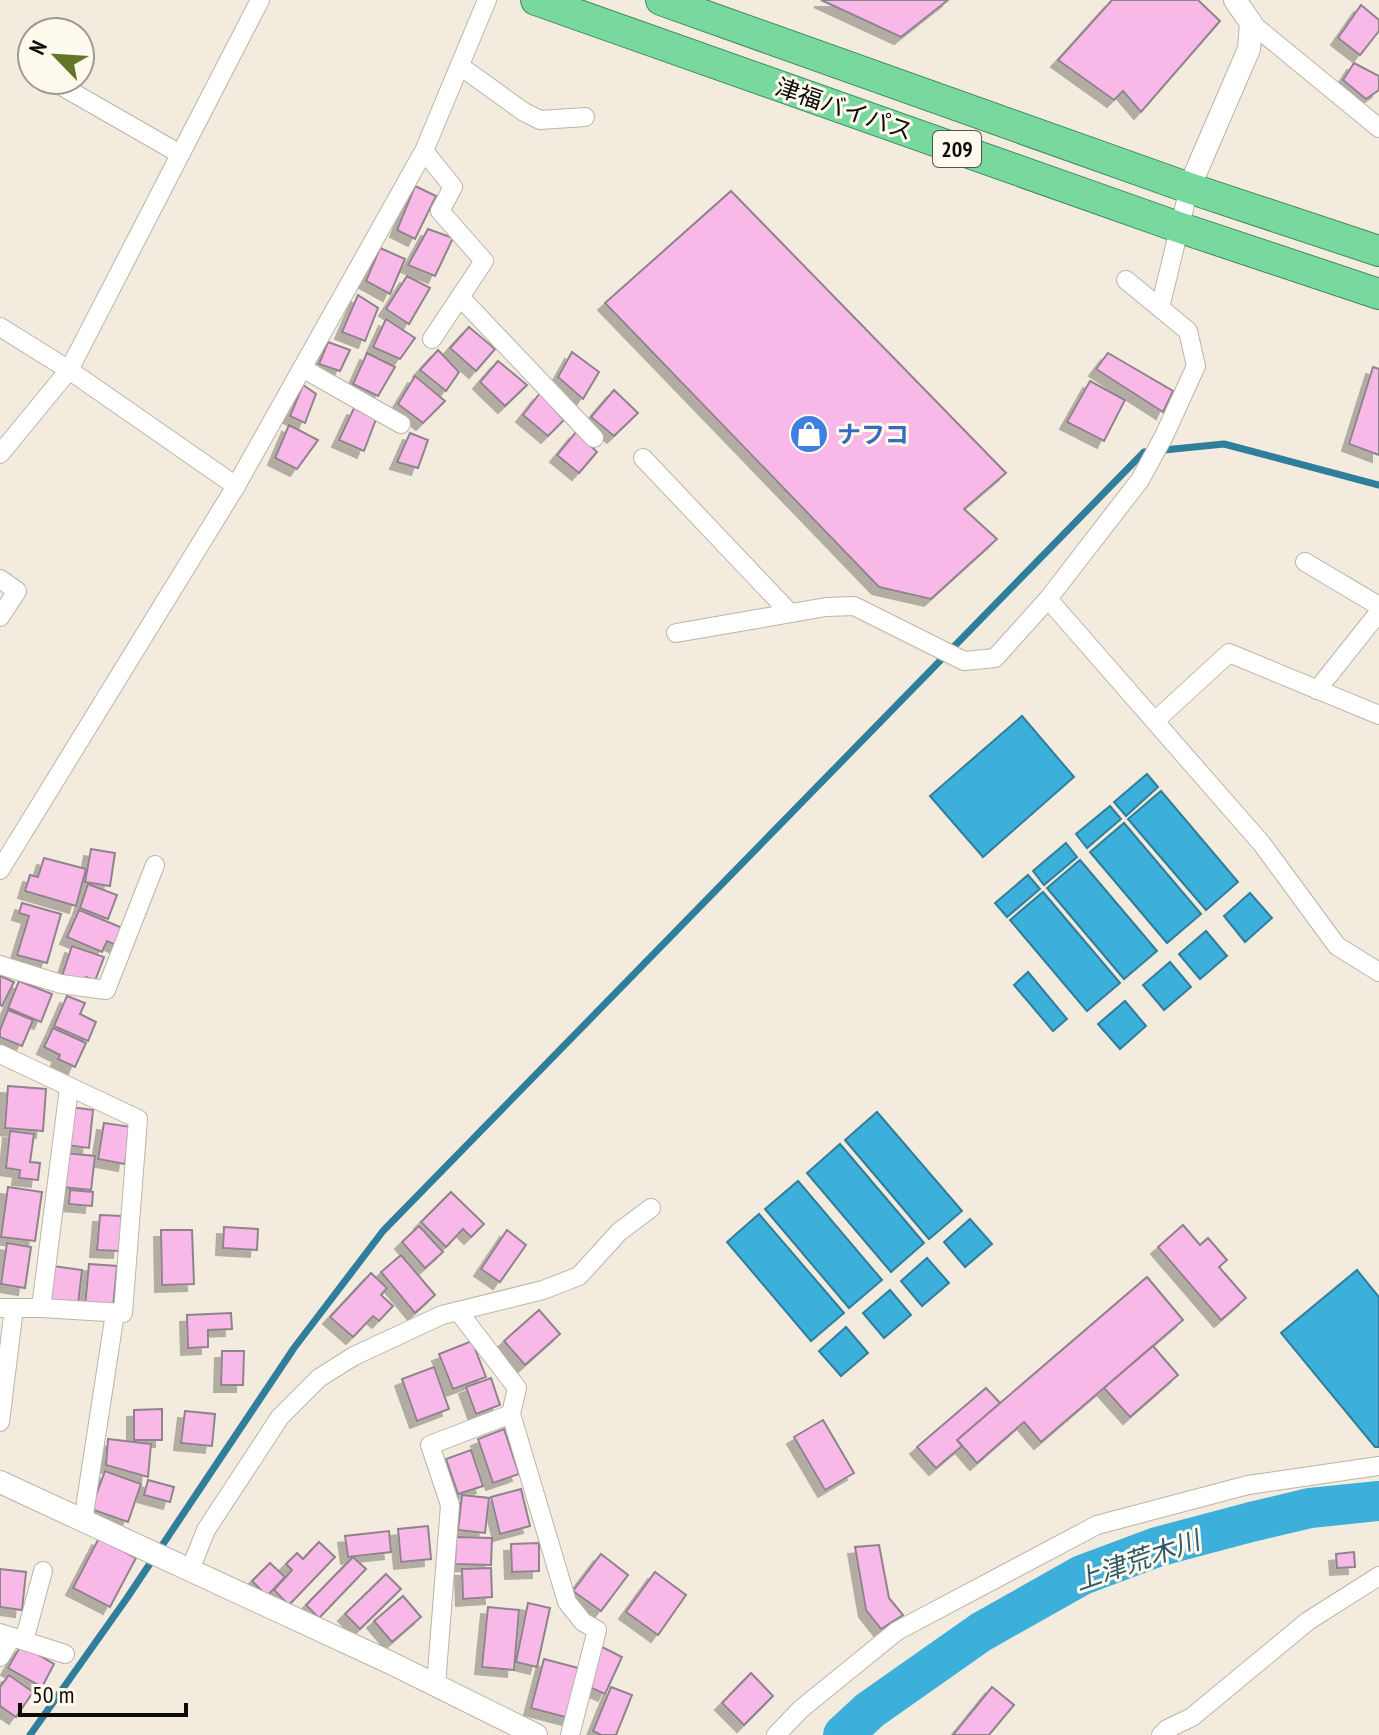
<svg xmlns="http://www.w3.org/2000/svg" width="1379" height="1735" font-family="'PT Sans Narrow','Noto Sans JP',sans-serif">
<defs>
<filter id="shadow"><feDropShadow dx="-7" dy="7" stdDeviation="0" flood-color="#0004"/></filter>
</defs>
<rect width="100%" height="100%" fill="#f3ebde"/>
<g fill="#3dafdb" stroke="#2f7e9b" stroke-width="2">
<polygon points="1022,716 1074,777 983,857 930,796"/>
<polygon points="1147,774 1158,787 1126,816 1114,802"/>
<polygon points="1161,791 1238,882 1206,910 1128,819"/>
<polygon points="1110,806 1121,819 1087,848 1076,834"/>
<polygon points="1124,823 1201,914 1167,943 1090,852"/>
<polygon points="1066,843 1077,857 1044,885 1033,871"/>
<polygon points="1080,860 1157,951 1124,979 1047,888"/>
<polygon points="1028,875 1040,889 1007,917 995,903"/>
<polygon points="1043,892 1120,983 1087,1011 1010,920"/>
<polygon points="1250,893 1272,918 1245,942 1224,916"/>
<polygon points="1206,931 1227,956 1200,979 1179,954"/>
<polygon points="1170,962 1191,987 1164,1010 1143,985"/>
<polygon points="1028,972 1067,1019 1053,1031 1014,985"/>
<polygon points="1125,1001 1146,1026 1120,1049 1098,1024"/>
<polygon points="877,1112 962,1211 929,1239 845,1140"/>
<polygon points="840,1144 924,1243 891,1272 807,1173"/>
<polygon points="798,1181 882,1280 849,1308 765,1209"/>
<polygon points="759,1214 844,1313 811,1341 727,1242"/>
<polygon points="970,1219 992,1244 965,1267 944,1242"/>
<polygon points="927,1258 949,1283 922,1306 901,1281"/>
<polygon points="1357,1270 1379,1297 1379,1447 1375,1447 1281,1333"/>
<polygon points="890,1290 911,1315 884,1338 863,1313"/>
<polygon points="846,1327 868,1353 841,1376 819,1351"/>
</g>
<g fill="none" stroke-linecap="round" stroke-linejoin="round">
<polyline stroke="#2f7e9b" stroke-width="7" points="30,1735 127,1598 294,1348 383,1231 1144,452 1224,444 1379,485"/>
<polyline stroke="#3dafdb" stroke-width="40" points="843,1735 870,1710 981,1632 1082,1575 1157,1547 1251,1522 1310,1508 1379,1501"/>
</g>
<g fill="#f8b9e9" stroke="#8f838c" stroke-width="2" filter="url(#shadow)">
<polygon points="821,0 948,0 901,37"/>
<polygon points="1112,0 1198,0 1220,21 1141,112 1123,91 1114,100 1058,60"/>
<polygon points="1361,5 1379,20 1379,31 1360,55 1338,38"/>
<polygon points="1354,63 1379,76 1379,90 1366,99 1343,80"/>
<polygon points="415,186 436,196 415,239 397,230"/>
<polygon points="731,191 1006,473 964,509 997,539 931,599 879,587 605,303"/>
<polygon points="428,229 453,238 435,276 408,265"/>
<polygon points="380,248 405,259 390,294 366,281"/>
<polygon points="407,276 430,288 409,324 386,309"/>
<polygon points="358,295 378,308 365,341 342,332"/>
<polygon points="386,319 415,338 400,359 373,347"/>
<polygon points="469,327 495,349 476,371 450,348"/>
<polygon points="328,342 350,350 340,371 319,364"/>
<polygon points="438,350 459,372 446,391 420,370"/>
<polygon points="572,352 599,372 583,399 558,377"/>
<polygon points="367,353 395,367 378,396 353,384"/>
<polygon points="1108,353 1173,391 1163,412 1096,369"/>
<polygon points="498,361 527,385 505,406 480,382"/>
<polygon points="1373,367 1379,369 1379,455 1349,444"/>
<polygon points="415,376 445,401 423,423 398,404"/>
<polygon points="1090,381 1125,400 1104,441 1067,422"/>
<polygon points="303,385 316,394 305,423 290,416"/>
<polygon points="614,390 638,413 614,436 591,417"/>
<polygon points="540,393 564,420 548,436 523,415"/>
<polygon points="354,408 376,419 364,451 339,440"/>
<polygon points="289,425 318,440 297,469 275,458"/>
<polygon points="576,432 597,452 579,473 557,455"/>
<polygon points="410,433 428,440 418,468 397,462"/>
<polygon points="91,849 115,853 110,886 85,882"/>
<polygon points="44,858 86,869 76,906 25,891 30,875 38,877"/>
<polygon points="88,884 117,895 108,919 80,908"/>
<polygon points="22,903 61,914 47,963 17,955 29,916 19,913"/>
<polygon points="79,910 125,929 118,946 107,941 102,952 67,937"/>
<polygon points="72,946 104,957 95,981 86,977 80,983 62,976"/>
<polygon points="0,976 14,982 2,1006 0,1005"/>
<polygon points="19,981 52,994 41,1022 8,1008"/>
<polygon points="67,996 85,1003 80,1014 96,1022 88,1041 54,1026"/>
<polygon points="8,1010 33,1020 22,1046 0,1037 0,1030"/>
<polygon points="53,1028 86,1043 75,1067 58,1059 60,1055 44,1047"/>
<polygon points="8,1086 46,1089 43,1131 5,1128"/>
<polygon points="71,1107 93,1110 89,1148 66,1145"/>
<polygon points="104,1123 131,1127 125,1164 98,1159"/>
<polygon points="10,1131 34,1134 30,1162 40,1163 38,1180 19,1178 20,1170 6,1168"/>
<polygon points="65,1153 95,1156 91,1190 62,1187"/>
<polygon points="8,1187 42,1192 35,1241 1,1237"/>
<polygon points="70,1190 93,1192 92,1206 69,1204"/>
<polygon points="451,1192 484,1224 471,1237 463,1229 446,1247 421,1222"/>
<polygon points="100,1215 122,1216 120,1251 97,1250"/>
<polygon points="1183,1225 1200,1245 1208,1238 1227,1260 1219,1267 1246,1298 1221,1320 1158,1247"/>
<polygon points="419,1226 443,1252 425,1268 402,1242"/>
<polygon points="224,1227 258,1229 257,1250 223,1248"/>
<polygon points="161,1230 192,1230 194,1284 162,1285"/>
<polygon points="507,1230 526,1245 500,1282 481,1269"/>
<polygon points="7,1243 31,1247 25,1288 1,1284"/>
<polygon points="401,1255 435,1295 415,1313 381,1272"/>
<polygon points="89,1264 117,1266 113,1308 85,1306"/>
<polygon points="53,1266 82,1270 78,1304 49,1301"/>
<polygon points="371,1273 387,1288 381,1295 393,1306 379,1321 373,1316 353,1337 330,1317"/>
<polygon points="1147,1277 1183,1320 1041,1442 1024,1422 977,1463 957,1440"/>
<polygon points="539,1310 560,1334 525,1365 504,1341"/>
<polygon points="231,1313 232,1329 208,1330 208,1347 188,1348 187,1315"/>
<polygon points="472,1341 486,1377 453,1389 439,1354"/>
<polygon points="1153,1346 1178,1375 1130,1417 1104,1388"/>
<polygon points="222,1351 244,1351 243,1385 221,1385"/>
<polygon points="434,1367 449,1409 417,1421 402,1379"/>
<polygon points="491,1378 500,1405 476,1414 466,1387"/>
<polygon points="986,1388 1000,1403 957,1440 962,1446 936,1468 917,1447"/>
<polygon points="162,1409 162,1440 134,1440 134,1410"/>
<polygon points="185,1411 215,1414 212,1446 181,1443"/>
<polygon points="823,1420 854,1473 825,1490 794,1437"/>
<polygon points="504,1429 519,1474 493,1483 478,1439"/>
<polygon points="108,1439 151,1444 148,1477 106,1465"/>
<polygon points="471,1450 483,1486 458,1494 446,1459"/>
<polygon points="105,1471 141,1484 128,1522 91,1509"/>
<polygon points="148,1480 174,1487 170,1502 144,1495"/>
<polygon points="521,1489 530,1526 500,1534 491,1497"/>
<polygon points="462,1495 489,1498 485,1533 458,1530"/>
<polygon points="428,1526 431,1559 401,1562 398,1529"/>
<polygon points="389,1531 391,1552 348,1557 345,1536"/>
<polygon points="456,1537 492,1538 491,1565 455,1564"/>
<polygon points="99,1538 136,1558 110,1607 73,1588"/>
<polygon points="319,1542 335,1557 289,1605 274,1590 292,1570 286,1564 297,1553 303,1559"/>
<polygon points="539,1543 539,1571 512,1572 511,1544"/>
<polygon points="879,1545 889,1598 903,1615 881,1629 866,1610 855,1547"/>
<polygon points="1354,1552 1355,1567 1337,1568 1336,1554"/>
<polygon points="601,1554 628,1575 601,1611 573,1591"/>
<polygon points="353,1557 366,1569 319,1618 306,1605"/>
<polygon points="270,1563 285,1577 267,1596 252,1581"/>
<polygon points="491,1568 492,1597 463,1599 462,1569"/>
<polygon points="0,1569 26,1572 22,1610 0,1607"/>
<polygon points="655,1572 686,1595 658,1635 626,1612"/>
<polygon points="386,1574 401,1589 360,1629 345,1614"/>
<polygon points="403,1596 421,1617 392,1642 374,1621"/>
<polygon points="528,1603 550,1608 537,1667 516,1662"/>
<polygon points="488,1607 519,1610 514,1670 482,1667"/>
<polygon points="21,1645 54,1664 42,1687 8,1668"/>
<polygon points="602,1647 622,1657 605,1694 585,1685"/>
<polygon points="544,1659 582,1669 569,1718 531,1708"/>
<polygon points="751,1673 773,1696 744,1725 722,1703"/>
<polygon points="9,1675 33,1692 16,1717 0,1706 0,1687"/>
<polygon points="611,1687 632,1695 616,1735 601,1735 593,1731"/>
<polygon points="992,1687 1014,1705 989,1735 953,1735"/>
</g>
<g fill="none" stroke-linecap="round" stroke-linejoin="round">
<defs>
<g id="minor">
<polyline points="1251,23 1379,128"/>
<polyline points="460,66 524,112 540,120 585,117"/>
<polyline points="51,80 180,154"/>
<polyline points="424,151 453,187 440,211 484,261 432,339"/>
<polyline points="460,297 594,438"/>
<polyline points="1160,308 1189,188"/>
<polyline points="0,327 69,370 236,486"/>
<polyline points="302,368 401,424"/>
<polyline points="0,454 69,370 260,0"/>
<polyline points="643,458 790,613"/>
<polyline points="1305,562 1379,606"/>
<polyline points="0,579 17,591 0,617"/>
<polyline points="1048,599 1262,844 1337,946 1379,972"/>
<polyline points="676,633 826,607 854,606 964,661 995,658 1048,599 1140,480 1164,436 1196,366 1188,331 1126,280"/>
<polyline points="1317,690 1379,612"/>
<polyline points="1155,721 1229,653 1379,715"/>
<polyline points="0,870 236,486 424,151 487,0"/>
<polyline points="0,965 61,984 106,990 155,865"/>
<polyline points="0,1054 138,1119 123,1313 41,1308 0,1308"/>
<polyline points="41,1308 69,1088"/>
<polyline points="458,1311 517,1388 511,1414 567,1602 583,1622 597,1630 570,1735"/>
<polyline points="0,1422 14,1308"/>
<polyline points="83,1521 115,1313"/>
<polyline points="190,1570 206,1530 280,1417 319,1378 354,1356 442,1315 543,1290 579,1276 619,1232 651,1208"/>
<polyline points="0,1633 65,1654"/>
<polyline points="24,1641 43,1571"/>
<polyline points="0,1657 12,1637"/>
<polyline points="436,1685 450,1505 430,1445 511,1414"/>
<polyline points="776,1735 801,1709 897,1631 1097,1525 1248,1485 1379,1466"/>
<polyline points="1161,1735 1167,1729 1192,1717 1308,1621 1379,1576"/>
</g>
<g id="tertiary">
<polyline points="1189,188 1249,49 1251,23 1235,0"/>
<polyline points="0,1482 391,1663 536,1735"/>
</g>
<g id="trunk">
<polyline points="536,0 1181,228 1379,294"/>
<polyline points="661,0 1189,188 1379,251"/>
</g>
</defs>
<use href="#minor" stroke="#bbb4a8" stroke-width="20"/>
<use href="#tertiary" stroke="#bbb4a8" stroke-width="24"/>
<use href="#trunk" stroke="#3c8a5a" stroke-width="32"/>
<use href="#minor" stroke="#fff" stroke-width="18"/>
<use href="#tertiary" stroke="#fff" stroke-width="22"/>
<use href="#trunk" stroke="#78d89e" stroke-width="30"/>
</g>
<defs>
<symbol id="shop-disc" viewBox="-11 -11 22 22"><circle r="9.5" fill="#3f7fe0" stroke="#fff9ee"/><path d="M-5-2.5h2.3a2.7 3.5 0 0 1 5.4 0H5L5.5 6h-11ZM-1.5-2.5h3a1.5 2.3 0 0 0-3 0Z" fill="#fff"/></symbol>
</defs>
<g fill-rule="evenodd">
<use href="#shop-disc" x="787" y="412" width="44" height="44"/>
</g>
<g text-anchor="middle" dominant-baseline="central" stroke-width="6" stroke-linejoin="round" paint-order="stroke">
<rect fill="#fff9ee" stroke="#56524c" stroke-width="2" x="933" y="131" width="48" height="36" rx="6"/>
<g font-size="22" font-weight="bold" fill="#0d0b07">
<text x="957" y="149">209</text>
</g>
<g font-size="24" fill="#0d0b07" stroke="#fff9ee">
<text transform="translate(844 109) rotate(19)">津福バイパス</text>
</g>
<g font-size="24" font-weight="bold" fill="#366cbe" stroke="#fff9ee" text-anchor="start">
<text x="837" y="434">ナフコ</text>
</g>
<g font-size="26" font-style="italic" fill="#2c596d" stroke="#fff9ee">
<text transform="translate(1137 1560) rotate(-19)">上津荒木川</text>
</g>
</g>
<g transform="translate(56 56) rotate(295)"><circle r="38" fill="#fff9ee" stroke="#9e9a92" stroke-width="2"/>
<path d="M0-6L14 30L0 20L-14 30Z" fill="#617626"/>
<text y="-12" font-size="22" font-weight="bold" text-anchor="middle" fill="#0d0b07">N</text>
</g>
<path d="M20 1703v12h166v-12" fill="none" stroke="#0d0b07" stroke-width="4"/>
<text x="32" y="1703" font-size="24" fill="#0d0b07" stroke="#fff9ee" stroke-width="6" paint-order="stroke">50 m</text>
</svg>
